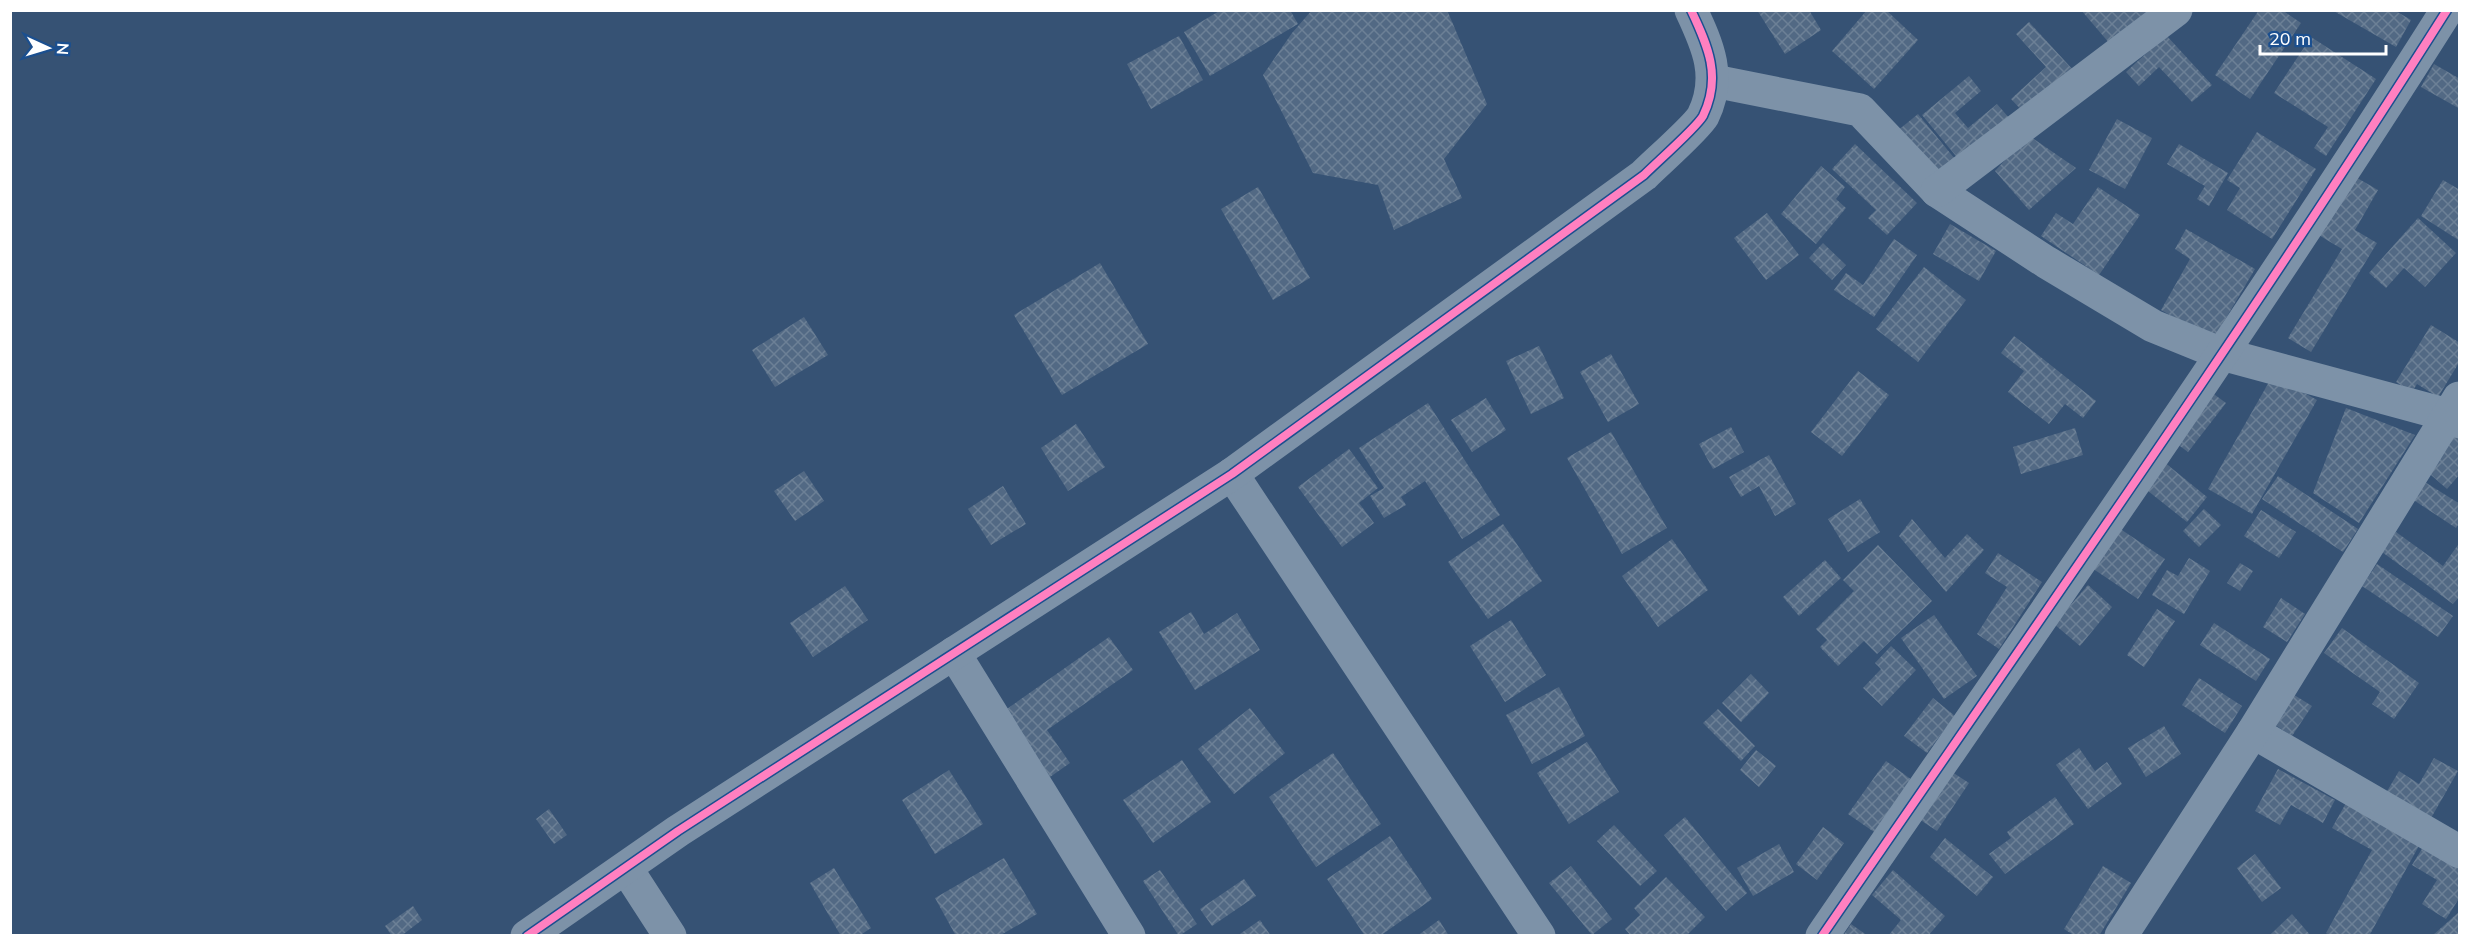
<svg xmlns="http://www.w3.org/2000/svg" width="2470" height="946" font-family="Mulish,sans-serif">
<defs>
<pattern id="building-cross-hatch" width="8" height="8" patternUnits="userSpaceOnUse" patternTransform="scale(1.5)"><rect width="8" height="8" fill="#526984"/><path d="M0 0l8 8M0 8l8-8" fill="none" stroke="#6c8096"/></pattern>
</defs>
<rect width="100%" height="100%" fill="#365274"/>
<g fill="url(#building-cross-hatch)">
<polygon points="1221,10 1290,10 1298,24 1210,76 1184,32"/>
<polygon points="1312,10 1447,10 1487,104 1444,159 1462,198 1394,230 1378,185 1313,173 1263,75 1292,33"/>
<polygon points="1757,10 1809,10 1821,30 1785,54"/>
<polygon points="1867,10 1886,10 1918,40 1874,89 1832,51"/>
<polygon points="2081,10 2149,10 2110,44"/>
<polygon points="2259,10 2282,10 2301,23 2250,99 2215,75"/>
<polygon points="2332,10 2394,10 2411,20 2396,47"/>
<polygon points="2029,22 2075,72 2027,116 2011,99 2046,67 2016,34"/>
<polygon points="2166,35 2212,85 2192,102 2159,67 2139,86 2126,72"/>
<polygon points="1179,36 1203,80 1151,109 1127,64"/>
<polygon points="2311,37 2376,79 2326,156 2314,148 2328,127 2274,93"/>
<polygon points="2434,64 2460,79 2460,109 2421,87"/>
<polygon points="1969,76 1981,91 1955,113 1968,128 1997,104 2010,119 1960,161 1922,115"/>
<polygon points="1918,114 1960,165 1937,183 1896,132"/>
<polygon points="2117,119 2152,138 2125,189 2089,170"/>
<polygon points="2257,132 2316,169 2272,239 2227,210 2240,188 2227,180"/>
<polygon points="2028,135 2076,168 2029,210 1995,171"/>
<polygon points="1855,144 1917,203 1887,235 1868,218 1876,210 1832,169"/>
<polygon points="2179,144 2228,173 2209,206 2197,199 2205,186 2167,164"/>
<polygon points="1821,166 1845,187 1836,199 1846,208 1816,244 1781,214"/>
<polygon points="2352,175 2378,190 2355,230 2377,243 2311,352 2288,338 2342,249 2317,234"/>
<polygon points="2443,180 2460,190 2460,241 2421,216"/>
<polygon points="1258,187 1310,278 1273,300 1221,209"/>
<polygon points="2098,187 2140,215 2099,275 2041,236 2056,213 2073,224"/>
<polygon points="1767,213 1799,255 1766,280 1734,238"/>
<polygon points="2418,218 2456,253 2425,287 2404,268 2386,288 2369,273"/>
<polygon points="1950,224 1996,251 1979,281 1933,254"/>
<polygon points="2186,229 2255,269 2213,340 2161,310 2190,259 2175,249"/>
<polygon points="1894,239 1917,255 1874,317 1834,290 1846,273 1863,285"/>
<polygon points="1823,243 1846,265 1832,280 1809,258"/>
<polygon points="1100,263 1148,344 1062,395 1014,315"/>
<polygon points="1924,267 1966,300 1918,362 1876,329"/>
<polygon points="804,317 828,355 775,387 752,350"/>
<polygon points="2431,325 2460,343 2460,361 2438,397 2417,384 2412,392 2396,382"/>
<polygon points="2014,336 2096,401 2083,418 2065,404 2049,424 2008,392 2024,371 2001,353"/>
<polygon points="1539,346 1564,398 1531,414 1506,361"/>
<polygon points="1611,354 1639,404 1608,422 1580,372"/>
<polygon points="1858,371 1889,395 1842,456 1811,432"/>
<polygon points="2273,375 2317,400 2252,514 2208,489"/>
<polygon points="2211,392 2226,403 2188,452 2173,441"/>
<polygon points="1486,398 1506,430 1472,452 1451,420"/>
<polygon points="1428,403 1500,515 1462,539 1425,481 1401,497 1406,505 1384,518 1370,496 1384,488 1359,448"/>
<polygon points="2346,408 2415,435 2359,523 2313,493"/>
<polygon points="1076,424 1105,467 1068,491 1041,448"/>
<polygon points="1731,427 1744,452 1713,469 1699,444"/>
<polygon points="2075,428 2083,455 2021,474 2013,447"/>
<polygon points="2456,429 2460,432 2460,474 2447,489 2423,468"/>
<polygon points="1611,432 1667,528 1622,554 1567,458"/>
<polygon points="1349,449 1378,488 1359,503 1374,523 1342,547 1298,487"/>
<polygon points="1769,455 1796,504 1775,516 1759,486 1741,497 1729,477"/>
<polygon points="2164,462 2207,497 2187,522 2143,487"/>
<polygon points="804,471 824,501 795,521 774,491"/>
<polygon points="2278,476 2358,529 2343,552 2262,499"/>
<polygon points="2420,479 2460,504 2460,522 2456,528 2409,497"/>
<polygon points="1003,486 1026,524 991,545 968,509"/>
<polygon points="1860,499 1880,532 1848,552 1828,519"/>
<polygon points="2204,509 2221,525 2199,547 2183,531"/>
<polygon points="2261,510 2296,532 2279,558 2244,536"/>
<polygon points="1912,519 1945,558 1967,534 1984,550 1946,592 1899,536"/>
<polygon points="1503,524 1542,581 1488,619 1448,562"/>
<polygon points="2113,524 2165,559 2138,599 2086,564"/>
<polygon points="2396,532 2443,566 2460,542 2460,596 2453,604 2382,552"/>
<polygon points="1672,539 1708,590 1658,627 1622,576"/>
<polygon points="1878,545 1932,601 1877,654 1864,641 1838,666 1820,647 1827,640 1816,629 1854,591 1843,580"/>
<polygon points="1998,553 2042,582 1999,649 1977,634 2007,587 1985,573"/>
<polygon points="2189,558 2210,571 2184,614 2152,595 2167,570 2178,576"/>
<polygon points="1825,560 1841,578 1799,616 1783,597"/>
<polygon points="2240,563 2253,571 2240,591 2227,583"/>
<polygon points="2377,564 2453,616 2438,637 2362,586"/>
<polygon points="2088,585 2112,607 2080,646 2054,624"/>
<polygon points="845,586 868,620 813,657 790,623"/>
<polygon points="2281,598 2305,614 2287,642 2263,627"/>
<polygon points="2157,609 2175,621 2144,667 2127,655"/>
<polygon points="1191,612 1204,634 1237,613 1260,650 1195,690 1159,632"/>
<polygon points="1934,615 1977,676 1944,699 1901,638"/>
<polygon points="1511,620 1546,675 1505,702 1470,646"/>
<polygon points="2214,623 2270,659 2256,681 2200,645"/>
<polygon points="2342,628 2419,683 2394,719 2372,704 2380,692 2324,653"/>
<polygon points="1109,637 1133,670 1047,730 1070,763 1050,777 1004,711"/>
<polygon points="1891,646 1916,670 1882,706 1863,688 1881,669 1875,663"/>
<polygon points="1751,674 1769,693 1741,722 1722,703"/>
<polygon points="2199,678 2242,706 2225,733 2182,705"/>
<polygon points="1559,687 1585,736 1532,764 1506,715"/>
<polygon points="2291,693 2312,706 2292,736 2272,723"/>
<polygon points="1933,698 1955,716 1927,753 1904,736"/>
<polygon points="1250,708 1285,753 1234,794 1198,749"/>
<polygon points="1718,709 1755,746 1741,761 1703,723"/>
<polygon points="2164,726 2181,754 2146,777 2128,748"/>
<polygon points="1587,742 1619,792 1569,824 1537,773"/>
<polygon points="2079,748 2095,771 2107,762 2122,784 2088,809 2056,765"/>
<polygon points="1756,750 1776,766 1759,787 1740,770"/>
<polygon points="1333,753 1381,824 1316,867 1269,797"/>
<polygon points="2434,758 2458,771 2427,825 2383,798 2399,771 2419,784"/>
<polygon points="1182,760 1211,802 1153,843 1123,800"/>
<polygon points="1886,761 1912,780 1874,832 1848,814"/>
<polygon points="2278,769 2335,800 2323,823 2291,805 2280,825 2255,811"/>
<polygon points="949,770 983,824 935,854 902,800"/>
<polygon points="1952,772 1969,783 1937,831 1919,819"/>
<polygon points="2055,797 2074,824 2005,874 1989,854 2011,838 2007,832"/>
<polygon points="2346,803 2420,844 2369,936 2331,936 2326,933 2372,850 2332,828"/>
<polygon points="549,809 567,835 554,844 536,819"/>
<polygon points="1685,817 1747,893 1726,911 1664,835"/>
<polygon points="1614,825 1657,871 1640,886 1597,841"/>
<polygon points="1823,827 1844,843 1817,880 1796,864"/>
<polygon points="1390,836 1432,899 1380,936 1365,936 1327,879"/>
<polygon points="1945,838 1993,877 1977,896 1930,857"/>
<polygon points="2428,839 2460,859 2460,897 2446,919 2422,904 2437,880 2412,865"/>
<polygon points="1779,844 1794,872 1753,896 1737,868"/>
<polygon points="2255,854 2281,888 2262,902 2237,868"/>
<polygon points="1004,858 1037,914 999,936 956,936 935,898"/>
<polygon points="1571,866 1612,919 1592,935 1549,883"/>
<polygon points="2103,866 2131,883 2099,936 2075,936 2064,929"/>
<polygon points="834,868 871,928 859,936 841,936 810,883"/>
<polygon points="1160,870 1197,924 1179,936 1143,881"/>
<polygon points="1893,870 1945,916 1928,936 1888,936 1901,920 1872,895"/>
<polygon points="1666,877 1705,917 1686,936 1631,936 1625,929 1640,915 1634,908"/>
<polygon points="1244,879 1256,896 1212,926 1200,909"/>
<polygon points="413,906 422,920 401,936 392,936 385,926"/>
<polygon points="2460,911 2460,936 2432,936"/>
<polygon points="2292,914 2311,936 2269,936"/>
<polygon points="1260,920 1271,936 1237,936"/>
<polygon points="1439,920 1449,936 1417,936"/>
<polygon points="1851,924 1868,936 1843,936"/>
</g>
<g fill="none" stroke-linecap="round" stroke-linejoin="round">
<g stroke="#7d92a8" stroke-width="33">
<polyline points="1714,81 1860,110 1937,191 2046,262 2153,326 2222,354 2448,415 2460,422"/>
<polyline points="1937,191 2176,10"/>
<polyline points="1232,474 1539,936"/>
<polyline points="954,653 1129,936"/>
<polyline points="2253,732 2460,852"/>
<polyline points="626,868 670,936"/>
<path d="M 527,936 L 678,831 L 1232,474 L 1644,175 C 1657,162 1696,128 1703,116 C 1722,77 1708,46 1691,10"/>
<path d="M 1822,936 C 2033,629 2248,325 2447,10"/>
<polyline points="2121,936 2253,732 2459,398"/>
</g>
<defs>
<g id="cycleway">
<path d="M 527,936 L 678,831 L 1232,474 L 1644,175 C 1657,162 1696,128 1703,116 C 1722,77 1708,46 1691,10"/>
<path d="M 1822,936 C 2033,629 2248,325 2447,10"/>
</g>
</defs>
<use href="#cycleway" stroke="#1b4f8f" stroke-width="11"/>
<use href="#cycleway" stroke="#ff80c0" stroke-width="8"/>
</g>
<rect width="2470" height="946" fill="none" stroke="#ffffff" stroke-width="24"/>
<g transform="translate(48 48) rotate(94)" stroke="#1b4f8f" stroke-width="4.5" paint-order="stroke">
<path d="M0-4.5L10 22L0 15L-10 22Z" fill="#ffffff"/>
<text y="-9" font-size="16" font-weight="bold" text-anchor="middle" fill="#ffffff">N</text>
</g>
<path d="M2260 45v9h126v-9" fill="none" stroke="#ffffff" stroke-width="3"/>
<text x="2269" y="45" font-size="18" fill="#ffffff" stroke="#1b4f8f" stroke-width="4.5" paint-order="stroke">20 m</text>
</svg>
